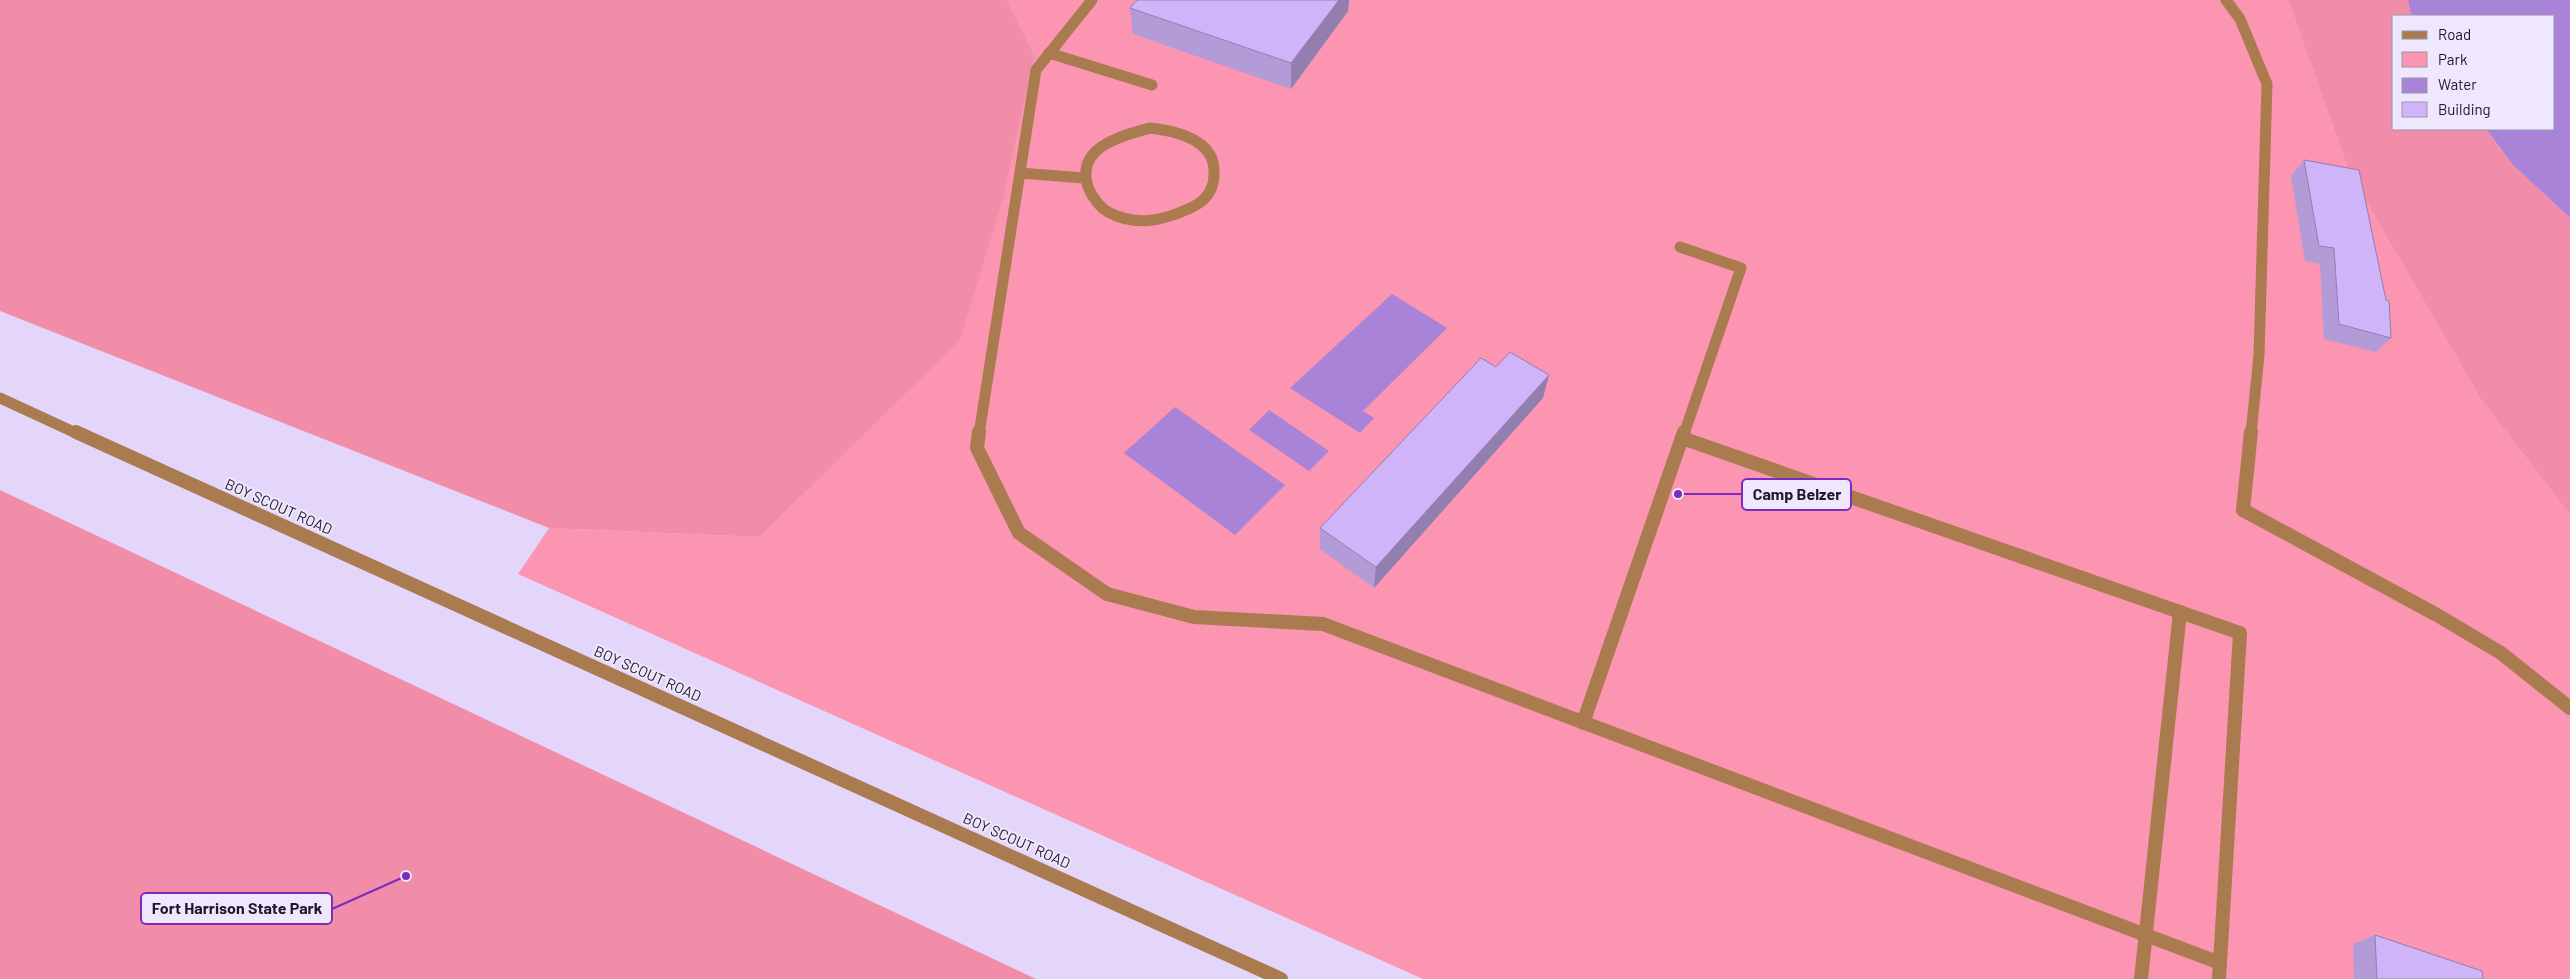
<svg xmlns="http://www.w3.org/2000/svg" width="2570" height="979" font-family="Barlow,sans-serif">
<rect width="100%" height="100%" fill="#e4d6fb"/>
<polygon fill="#fb95b1" points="1007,0 2288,0 2349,172 2480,398 2570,515 2570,979 1423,979 518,574 549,528 759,537 1034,54"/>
<g fill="#f28da9">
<polygon points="0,0 1007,0 1034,54 1004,195 960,340 759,537 549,528 0,311"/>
<polygon points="2288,0 2408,0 2411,16 2394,16 2394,129 2486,129 2513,165 2570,218 2570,515 2480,398 2349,172"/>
<polygon points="0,490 1036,979 0,979"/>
</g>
<g fill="#a883d7">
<polygon points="2408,0 2570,0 2570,218 2513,165 2486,129 2554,129 2554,16 2411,16"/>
<polygon points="1392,294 1447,328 1363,411 1374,418 1360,433 1290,388"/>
<polygon points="1175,407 1285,485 1235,535 1124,453"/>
<polygon points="1269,410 1329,451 1309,471 1249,430"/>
</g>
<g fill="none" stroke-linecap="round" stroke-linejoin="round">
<g stroke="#ab7b50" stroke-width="11">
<polyline points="2226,0 2240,19 2267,84 2259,355 2251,434"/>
<polyline points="1049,53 1152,85"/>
<path d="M 1150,128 C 1176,131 1216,140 1214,174 C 1214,183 1212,191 1205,198 C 1200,204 1193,207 1186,210 C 1161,221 1136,226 1110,213 C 1100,208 1092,197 1088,187 C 1075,147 1121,136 1150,128 Z"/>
<polyline points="1020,173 1084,178"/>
<polyline points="1680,247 1741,268 1684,434"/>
<polyline points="0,398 78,434"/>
<polyline points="979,434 1036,70 1092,0"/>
</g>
<g stroke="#ab7b50" stroke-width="14">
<polyline points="76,432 1281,979"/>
<polyline points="979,432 977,448 1019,533 1107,594 1194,617 1323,624 2220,963"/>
<polyline points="2251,432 2243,510 2437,615 2501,653 2570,708"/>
<polyline points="1682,438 2240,633 2219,979"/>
<polyline points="1583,723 1684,432"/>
<polyline points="2141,979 2180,612"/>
</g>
</g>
<g fill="#b39bd7">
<polygon points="1137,0 1349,0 1348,11 1291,89 1133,34 1130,8"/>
<polygon points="2304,160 2391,338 2376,352 2324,339 2320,264 2305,261 2291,176"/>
<polygon points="1543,398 1374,588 1320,549 1320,528"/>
<polygon points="2375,935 2483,979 2354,979 2353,944"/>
</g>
<g fill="#927eaf">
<polygon points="1339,0 1349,0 1348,11 1291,89 1291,63"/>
<polygon points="1549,375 1543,398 1374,588 1376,567"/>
</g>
<g fill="#d0b4fa" stroke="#927eaf">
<polygon points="1137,0 1339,0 1291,63 1130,8"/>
<polygon points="2304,160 2359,170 2386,300 2389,301 2391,338 2339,324 2334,248 2319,246"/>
<polygon points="1510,352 1549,375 1376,567 1320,528 1481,358 1496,367"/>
<polygon points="2375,935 2482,971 2483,979 2377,979"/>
</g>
<g text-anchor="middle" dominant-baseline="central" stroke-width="4" stroke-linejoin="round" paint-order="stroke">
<g font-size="15" fill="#1e1825" stroke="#efe7fd">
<text transform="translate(279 506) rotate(24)">BOY SCOUT ROAD</text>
<text transform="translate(648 673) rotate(24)">BOY SCOUT ROAD</text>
<text transform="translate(1017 840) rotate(24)">BOY SCOUT ROAD</text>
</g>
</g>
<path fill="none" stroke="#7b2cbf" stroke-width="2" d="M1678 494L1742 494M406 876L332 909"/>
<g fill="#7b2cbf" stroke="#efe7fd" stroke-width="2">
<circle cx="1678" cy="494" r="5"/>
<circle cx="406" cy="876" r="5"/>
</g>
<g fill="#efe7fd" stroke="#7b2cbf" stroke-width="2">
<rect x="1742" y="479" width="109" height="31" rx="5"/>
<rect x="141" y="893" width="191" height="31" rx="5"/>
</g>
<g font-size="16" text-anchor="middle" font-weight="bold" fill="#1e1825">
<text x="1797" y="500">Camp Belzer</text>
<text x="237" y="914">Fort Harrison State Park</text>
</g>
<rect x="2392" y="15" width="162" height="115" fill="#efe7fd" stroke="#9b94a7"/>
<rect x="2402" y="31" width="25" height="8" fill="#ab7b50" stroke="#9b94a7"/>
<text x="2438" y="40" font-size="15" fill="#1e1825">Road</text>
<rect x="2402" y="52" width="25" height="15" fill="#fb95b1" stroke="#9b94a7"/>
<text x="2438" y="65" font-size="15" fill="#1e1825">Park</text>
<rect x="2402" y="78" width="25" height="15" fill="#a883d7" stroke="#9b94a7"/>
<text x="2438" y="90" font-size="15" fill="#1e1825">Water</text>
<rect x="2402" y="102" width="25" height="15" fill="#d0b4fa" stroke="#9b94a7"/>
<text x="2438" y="115" font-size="15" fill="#1e1825">Building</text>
</svg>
